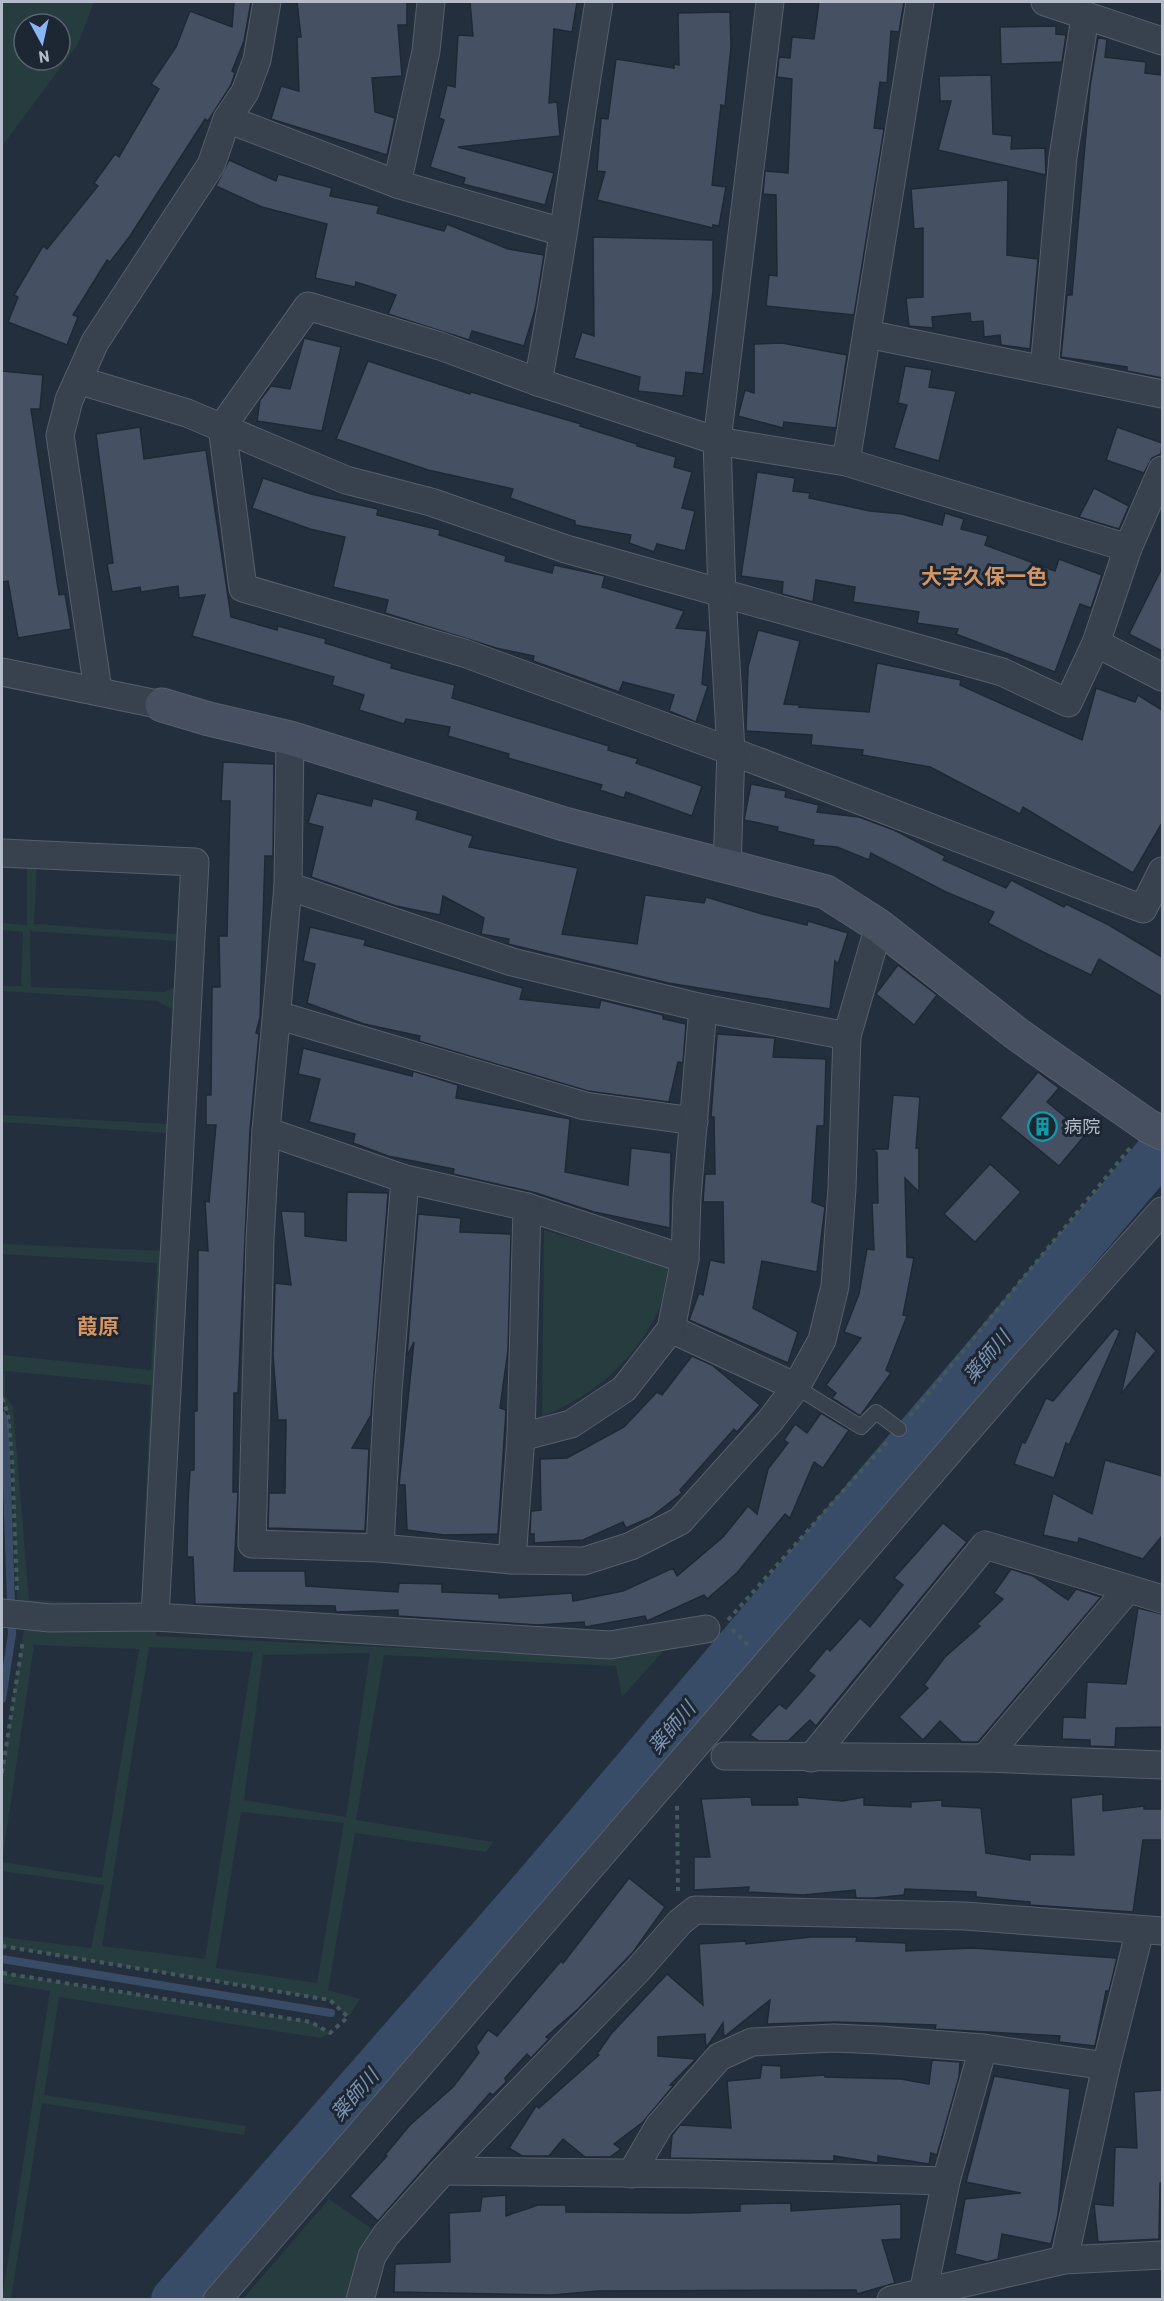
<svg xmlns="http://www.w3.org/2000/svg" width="1164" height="2301" font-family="Barlow,'Noto Sans JP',sans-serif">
<rect width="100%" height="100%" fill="#242f3e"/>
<g fill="#263c3f" fill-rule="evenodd">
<path d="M 2,2 L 94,2 L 78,44 L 2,146 ZM 24,24 L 60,24 L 60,60 L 24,60 Z"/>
<path d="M 195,862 L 155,1617 L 156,1636 L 508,1653 L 510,1639 L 668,1646 L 622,1697 L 616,1666 L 384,1655 L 356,1820 L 493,1842 L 486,1852 L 355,1833 L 328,1990 L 360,1999 L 348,2017 L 330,2000 L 2,1946 L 2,1937 L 91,1948 L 104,1885 L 2,1871 L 2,1773 L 26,1616 L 18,1615 L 12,1458 L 8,1414 L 2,1398 L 2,1355 L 151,1370 L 157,1263 L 2,1254 L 2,1244 L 163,1251 L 166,1133 L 2,1122 L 2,1115 L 167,1124 L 172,1009 L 157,1001 L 2,991 L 2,986 L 21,986 L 23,932 L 2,930 L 2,923 L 27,925 L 27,863 ZM 37,863 L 180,871 L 176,934 L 34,924 ZM 30,931 L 176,941 L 174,987 L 165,992 L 31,987 ZM 5,1371 L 151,1385 L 141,1605 L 29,1600 L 13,1407 L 5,1396 ZM 34,1645 L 139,1649 L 102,1878 L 2,1862 ZM 149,1647 L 253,1652 L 205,1959 L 102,1946 ZM 370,1653 L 346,1817 L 244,1800 L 263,1655 ZM 241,1812 L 344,1823 L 317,1983 L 216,1968 Z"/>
<path d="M 544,1230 L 668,1267 C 665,1282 664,1300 657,1313 C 632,1364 593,1395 542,1417 Z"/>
<polygon points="2,1973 311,2022 330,2033 321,2038 59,1997 44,2095 246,2126 244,2135 42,2103 11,2299 2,2299 50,1991 2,1983"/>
<polygon points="329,2199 375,2231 348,2299 242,2300"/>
</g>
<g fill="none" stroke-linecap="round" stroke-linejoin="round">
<g stroke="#394c67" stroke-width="8">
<polyline points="2,1415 5,1423 12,1634 2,1699"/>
<polyline points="2,1959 331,2013"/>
</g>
<polyline stroke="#394c67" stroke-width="46" points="174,2300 536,1886 1162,1149"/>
</g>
<g fill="#455162" stroke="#1f2835" stroke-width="1.5">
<polygon points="234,2 251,2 244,41 232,71 235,73 231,85 208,121 205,119 130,236 110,262 107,260 73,315 78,317 67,345 8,322 18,297 14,295 43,246 47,249 98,186 94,183 115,154 119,157 159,89 151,84 176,47 190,11 232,27"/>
<polygon points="297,2 407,2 407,25 398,25 402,76 372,78 375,112 395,118 387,155 271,119 281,86 299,91 297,37 301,37"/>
<polygon points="470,2 577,2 572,32 554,29 549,103 557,102 560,136 458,147 554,173 545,205 463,184 465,178 430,167 444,120 439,118 447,85 455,87 458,35 473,36"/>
<polygon points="819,2 904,2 899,32 891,31 887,83 880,82 874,128 884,129 854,315 766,306 769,275 777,276 776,195 763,194 765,171 788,173 792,79 777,77 779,57 790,58 792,37 814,39"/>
<polygon points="730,12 731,47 725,106 721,105 712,185 726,187 719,226 713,225 713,228 597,200 605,172 597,171 601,118 608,119 616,59 674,68 674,64 679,65 678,13"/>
<polygon points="1056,26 1056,34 1066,35 1062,62 1001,64 1000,27"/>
<polygon points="1098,38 1107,39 1105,57 1146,62 1145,73 1162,75 1162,378 1127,371 1127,367 1061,357 1067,295 1072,295 1090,87"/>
<polygon points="991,75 993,134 1012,136 1011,149 1045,148 1046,175 938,150 951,101 940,101 939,76"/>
<polygon points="229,160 276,181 278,174 332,188 330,196 379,206 377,213 444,231 447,224 508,249 544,255 535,310 524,346 472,331 469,340 388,314 396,295 356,282 355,287 315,278 327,224 262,207 216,186"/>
<polygon points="1008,180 1007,255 1038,259 1030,349 1001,345 1000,335 984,337 983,321 971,322 970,313 932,317 933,328 909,326 906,298 923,297 923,228 914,229 911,189"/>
<polygon points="593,237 713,240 713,291 703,374 686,372 683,396 638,391 640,377 574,358 582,332 594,336"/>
<polygon points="304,338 341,347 322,431 257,421 260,400 271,386 290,389"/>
<polygon points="782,343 847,355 836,428 784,422 783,428 738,416 745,390 754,393 754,344"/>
<polygon points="368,361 470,394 471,392 581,424 580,426 637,444 637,446 676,457 674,467 692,472 682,508 695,511 685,551 657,544 654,552 629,543 631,535 575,525 575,521 510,498 513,489 428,470 336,439"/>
<polygon points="905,366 932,370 929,387 956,391 939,461 894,448 907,405 898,403"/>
<polygon points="2,371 43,375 40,409 31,409 59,595 65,594 71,629 18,638 8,581 2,582"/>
<polygon points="140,427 144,459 206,450 231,617 277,630 278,626 326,639 325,643 392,664 391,668 455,685 452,698 609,746 608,750 638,759 636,763 702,786 692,816 626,792 624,798 600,790 602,785 508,758 509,754 448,736 450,727 406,719 404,724 359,710 364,695 332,685 334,677 192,636 205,595 179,598 178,586 141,592 140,587 112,592 107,564 113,563 96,434"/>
<polygon points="1117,427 1162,443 1161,454 1152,458 1144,473 1106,460"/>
<polygon points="757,472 795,478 793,491 810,493 809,498 870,511 902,514 942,525 945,513 964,519 961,529 988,536 985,545 1055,571 1059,559 1102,575 1091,608 1080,604 1055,672 956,634 958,629 917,623 919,612 853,602 855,587 816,580 813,602 782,594 783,582 741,576"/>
<polygon points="263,478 311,494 378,509 377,515 440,530 439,535 506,556 505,561 552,573 554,565 605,576 602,587 684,611 676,628 707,631 702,684 708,686 696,722 669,711 674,695 623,682 619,692 533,661 534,656 496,648 385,613 388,600 333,587 345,537 310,529 252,508"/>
<polygon points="1094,488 1129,506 1119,529 1079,517"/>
<polygon points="1162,568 1162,651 1129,634"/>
<polygon points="758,630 800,641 784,704 800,705 799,707 869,712 877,663 961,680 960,685 1082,740 1096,688 1135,702 1138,695 1162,710 1162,823 1133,873 1023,807 1020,814 930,767 862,755 863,750 811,745 812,735 746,731 748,667"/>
<polygon points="223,762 274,764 273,856 265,856 260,1017 256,1033 259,1034 250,1130 238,1393 234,1393 233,1492 238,1492 234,1571 305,1571 306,1586 398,1592 399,1583 442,1584 442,1592 499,1594 499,1598 572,1593 573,1601 623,1591 673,1568 677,1576 723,1537 748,1506 757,1514 768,1469 788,1443 784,1440 795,1424 807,1433 821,1413 849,1430 823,1468 814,1462 790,1518 785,1514 737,1573 707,1599 704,1595 647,1621 645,1616 585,1627 584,1622 538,1625 398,1616 398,1610 336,1612 335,1606 195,1604 193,1557 187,1557 188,1502 190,1470 194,1470 194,1411 197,1411 198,1250 208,1251 205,1201 209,1202 216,1125 206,1125 206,1095 211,1095 212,987 220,987 219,936 227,936 230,801 221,801"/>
<polygon points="751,784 786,791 785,797 819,805 817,812 859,817 894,830 945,856 943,860 1006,888 1011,880 1064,907 1066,904 1109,925 1162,957 1162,997 1099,959 1091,975 1043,952 988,923 994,912 946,892 871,853 869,860 837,847 813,845 814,840 777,831 778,827 744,820"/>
<polygon points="317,793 371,806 373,798 418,811 416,819 473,836 469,847 578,868 562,934 637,944 645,895 704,903 706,897 762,914 807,925 808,921 848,933 838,964 835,961 830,1009 668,983 508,944 509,939 481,934 484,918 443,896 440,915 396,906 311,877 323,827 308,823"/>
<polygon points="310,927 366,940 364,945 523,988 520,999 599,1008 601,1000 663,1015 663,1019 686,1024 683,1063 678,1062 669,1102 588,1091 419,1041 420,1036 364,1024 307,1003 315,964 303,961"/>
<polygon points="898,965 937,995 914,1025 876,994"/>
<polygon points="717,1034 775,1038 773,1057 826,1059 824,1126 817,1126 812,1202 825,1207 817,1272 762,1261 753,1308 798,1332 788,1363 689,1320 699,1293 703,1295 710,1260 724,1263 723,1202 703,1202 705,1174 715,1174 714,1117 711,1117"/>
<polygon points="303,1048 412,1076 413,1071 458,1085 456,1098 570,1119 565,1172 628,1185 631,1148 671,1153 670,1228 594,1212 536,1193 453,1174 454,1169 388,1156 353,1143 355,1134 309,1122 320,1079 298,1074"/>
<polygon points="1038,1072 1059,1088 1047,1102 1086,1134 1059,1166 1000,1118"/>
<polygon points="893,1095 920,1097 916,1148 919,1148 919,1192 905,1178 907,1257 914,1258 903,1315 907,1316 886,1370 891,1373 860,1416 832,1398 836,1393 826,1385 861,1338 844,1332 859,1294 867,1249 874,1250 872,1203 878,1203 877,1153 873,1149 888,1149"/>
<polygon points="990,1164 1021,1192 975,1242 944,1214"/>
<polygon points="347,1192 388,1193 371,1415 352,1448 369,1449 365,1531 268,1528 269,1493 285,1493 286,1420 278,1420 273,1355 275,1283 291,1285 281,1211 305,1212 305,1236 346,1241"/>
<polygon points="418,1214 461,1218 460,1232 511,1234 508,1350 500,1408 506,1410 498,1534 444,1535 407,1530 405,1485 399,1485 414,1342 407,1356"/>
<polygon points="1115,1328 1120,1331 1069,1445 1066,1443 1054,1478 1014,1464 1022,1442 1025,1443 1046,1398 1053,1401"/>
<polygon points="1136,1330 1156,1351 1121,1394"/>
<polygon points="692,1356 712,1365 760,1405 737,1432 734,1429 680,1490 682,1493 651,1517 626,1528 623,1522 583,1540 534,1543 534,1534 530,1534 531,1511 541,1510 540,1459 567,1458 624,1427 657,1392 662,1395"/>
<polygon points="1105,1460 1162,1476 1162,1536 1143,1559 1079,1538 1078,1543 1043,1535 1053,1493 1092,1514"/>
<polygon points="943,1523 967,1542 816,1726 810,1720 788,1741 759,1741 750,1735 779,1704 786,1709 815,1676 808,1671 827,1648 830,1651 860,1618 870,1627 903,1585 894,1578"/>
<polygon points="1011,1569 1033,1576 1068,1600 1076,1589 1101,1597 978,1742 962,1742 940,1721 923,1740 899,1717 928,1688 924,1685 945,1657 980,1626 977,1624 1003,1599 994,1593"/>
<polygon points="1138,1608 1162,1614 1162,1727 1116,1728 1115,1747 1090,1746 1090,1740 1062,1739 1063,1717 1085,1718 1087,1682 1126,1684"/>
<polygon points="1103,1794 1103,1811 1144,1806 1144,1809 1162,1809 1162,1840 1143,1840 1133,1912 1030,1905 1030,1902 976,1897 976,1892 905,1889 904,1895 874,1898 856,1898 855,1890 803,1895 748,1892 749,1887 694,1890 694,1857 710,1857 701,1799 751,1797 752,1805 798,1805 797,1797 843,1801 864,1797 864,1805 911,1807 911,1802 942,1800 942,1806 981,1808 986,1853 1030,1860 1030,1854 1074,1855 1071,1798"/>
<polygon points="629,1878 665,1907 633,1952 578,2009 546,2037 549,2039 531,2058 527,2054 505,2078 506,2082 493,2095 490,2093 378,2221 350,2196 387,2156 385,2155 410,2125 453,2087 479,2053 476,2047 488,2030 497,2036 561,1961 563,1963"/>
<polygon points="811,1937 857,1937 856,1941 906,1943 906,1951 973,1948 1117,1958 1109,1991 1106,1991 1095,2046 1059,2042 1060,2036 935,2029 936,2025 835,2022 767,2024 770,2000 724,2037 723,2023 706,2048 705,2034 658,2037 658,2056 696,2059 670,2085 674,2085 643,2122 614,2144 621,2149 610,2157 585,2157 563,2139 549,2156 522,2156 509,2148 536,2106 539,2108 599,2055 597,2054 611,2034 667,1974 703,2005 699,1944 746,1941 746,1944"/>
<polygon points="932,2060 960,2062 959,2077 937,2155 931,2153 929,2164 878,2156 878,2163 834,2156 834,2161 670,2158 672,2135 680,2125 731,2128 727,2081 760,2078 762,2065 781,2066 781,2078 825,2075 825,2077 901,2079 929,2084"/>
<polygon points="994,2076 1070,2089 1058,2215 1051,2244 1002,2234 998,2259 987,2262 955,2254 965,2199 1021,2193 966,2182"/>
<polygon points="1162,2090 1162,2183 1160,2183 1159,2239 1098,2242 1094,2204 1113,2206 1115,2147 1137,2148 1134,2092"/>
<polygon points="506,2195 506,2216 538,2205 566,2205 566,2212 687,2213 740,2211 740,2204 791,2203 791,2211 901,2204 901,2239 882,2240 895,2283 857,2294 856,2290 598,2291 552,2295 394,2292 395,2264 450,2262 449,2213 480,2211 482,2197"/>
</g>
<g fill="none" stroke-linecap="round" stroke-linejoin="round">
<defs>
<polyline id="lane" points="796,1387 861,1427 876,1412 899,1429"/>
<g id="street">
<polyline points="1045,2 1162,41"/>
<polyline points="227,119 397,184 562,232"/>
<polyline points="397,184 426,51 431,2"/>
<polyline points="867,334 1162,394"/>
<polyline points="1044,370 1063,157 1085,17"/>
<polyline points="78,380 187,413 346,480 431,502 566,549 1002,672 1068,703 1096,643 1128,548 1162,470"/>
<path d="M 538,382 C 562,256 578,128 599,2"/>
<polyline points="846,462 920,2"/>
<polyline points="1128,548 846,462 717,441 538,382 440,346 308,306 222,427 243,588 464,653 731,751 1143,909 1162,871"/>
<polyline points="1096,643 1162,677"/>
<polyline points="2,672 162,705"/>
<polyline points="98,690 60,435 69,400 95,342 211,165 227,119 245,92 257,60 267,2"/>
<polyline points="290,738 288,886 266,1131 260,1240 252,1544 380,1548 512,1560 584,1561 631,1546 680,1521 770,1421 796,1387 822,1340 835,1286 842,1188 847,1036 879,926"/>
<polyline points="2,853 195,862 155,1617"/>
<polyline points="727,868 731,751 722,595 717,441 770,2"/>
<polyline points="288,886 512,962 703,1008 847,1036"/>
<polyline points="277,1015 585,1106 694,1121"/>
<polyline points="266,1131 405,1179 527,1207 685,1259"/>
<polyline points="671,1329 796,1387"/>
<polyline points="521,1437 571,1424 624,1389 671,1329 685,1259 687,1197 703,1008"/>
<polyline points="380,1548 388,1391 405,1179"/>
<polyline points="512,1560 521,1437 527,1207"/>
<polyline points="2,1613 50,1618 155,1617 610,1645 706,1629"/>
<polyline points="725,1756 985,1758 1162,1765"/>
<polyline points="811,1758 985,1545 1162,1599"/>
<polyline points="985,1758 1128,1589"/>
<polyline points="443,2171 700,2174 946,2181"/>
<polyline points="631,2174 659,2126 719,2057 752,2042 834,2038 879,2040 983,2048 1106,2066"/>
<polyline points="1064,2260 1106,2066 1140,1930"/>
<polyline points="923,2293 946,2181 983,2048"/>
<polyline points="217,2300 1012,1379 1162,1211"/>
<polyline points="360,2300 372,2256 386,2235 443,2171 637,1971 680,1922 695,1910 965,1916 1162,1931"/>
<polyline points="891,2300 1064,2260 1162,2255"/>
</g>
<polyline id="secondary" points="162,705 209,719 290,738 564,824 826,892 879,926 1017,1034 1148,1126 1162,1133"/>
</defs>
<use href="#lane" stroke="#565f6c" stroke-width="16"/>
<use href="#street" stroke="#565f6c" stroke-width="29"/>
<use href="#secondary" stroke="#565f6c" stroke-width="35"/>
<g stroke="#44595c" stroke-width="4" stroke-dasharray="4.5 4.5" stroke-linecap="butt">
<polyline points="2,1398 8,1414 12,1458 17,1590"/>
<polyline points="910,1416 1130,1148"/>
<polyline points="728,1620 887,1442"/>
<polyline points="732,1629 748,1645"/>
<polyline points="2,1773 23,1640"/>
<polyline points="677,1806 678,1891"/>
<polyline points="2,1946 330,2000 348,2017 330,2033 311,2022 2,1973"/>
</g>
<use href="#lane" stroke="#38414e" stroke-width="14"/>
<use href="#street" stroke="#38414e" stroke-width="27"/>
<use href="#secondary" stroke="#465061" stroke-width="33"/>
</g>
<defs>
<symbol id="building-ring" viewBox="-11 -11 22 22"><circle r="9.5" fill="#1d2633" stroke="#0f9aa8" stroke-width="1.5"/><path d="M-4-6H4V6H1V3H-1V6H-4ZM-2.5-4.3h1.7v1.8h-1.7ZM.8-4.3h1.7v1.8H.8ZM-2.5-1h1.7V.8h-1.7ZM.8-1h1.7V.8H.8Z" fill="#0f9aa8"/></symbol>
</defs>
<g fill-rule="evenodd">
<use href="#building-ring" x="1026" y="1110" width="33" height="33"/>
</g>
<g text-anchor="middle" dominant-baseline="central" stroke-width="6" stroke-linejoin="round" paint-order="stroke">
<g font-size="18" fill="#b4bcc9" stroke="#1d2633" text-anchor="start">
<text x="1064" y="1126">病院</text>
</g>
<g font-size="20" font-style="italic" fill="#7c92b1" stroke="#1d2633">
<text transform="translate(986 1356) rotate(-50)">薬師川</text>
<text transform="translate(671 1727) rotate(-50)">薬師川</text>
<text transform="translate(354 2094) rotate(-49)">薬師川</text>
</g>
<g font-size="21" font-weight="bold" fill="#d59563" stroke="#1d2633">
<text x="984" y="575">大字久保一色</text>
<text x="98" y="1325">葭原</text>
</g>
</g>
<rect width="1164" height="2301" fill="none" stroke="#b4bcc9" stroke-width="6"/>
<g transform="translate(42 42) rotate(172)"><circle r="28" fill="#1d2633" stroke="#59626f" stroke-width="1.5"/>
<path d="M0-4.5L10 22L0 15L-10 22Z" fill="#8ab4f8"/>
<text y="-9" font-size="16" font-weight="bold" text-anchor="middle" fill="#b4bcc9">N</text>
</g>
</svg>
